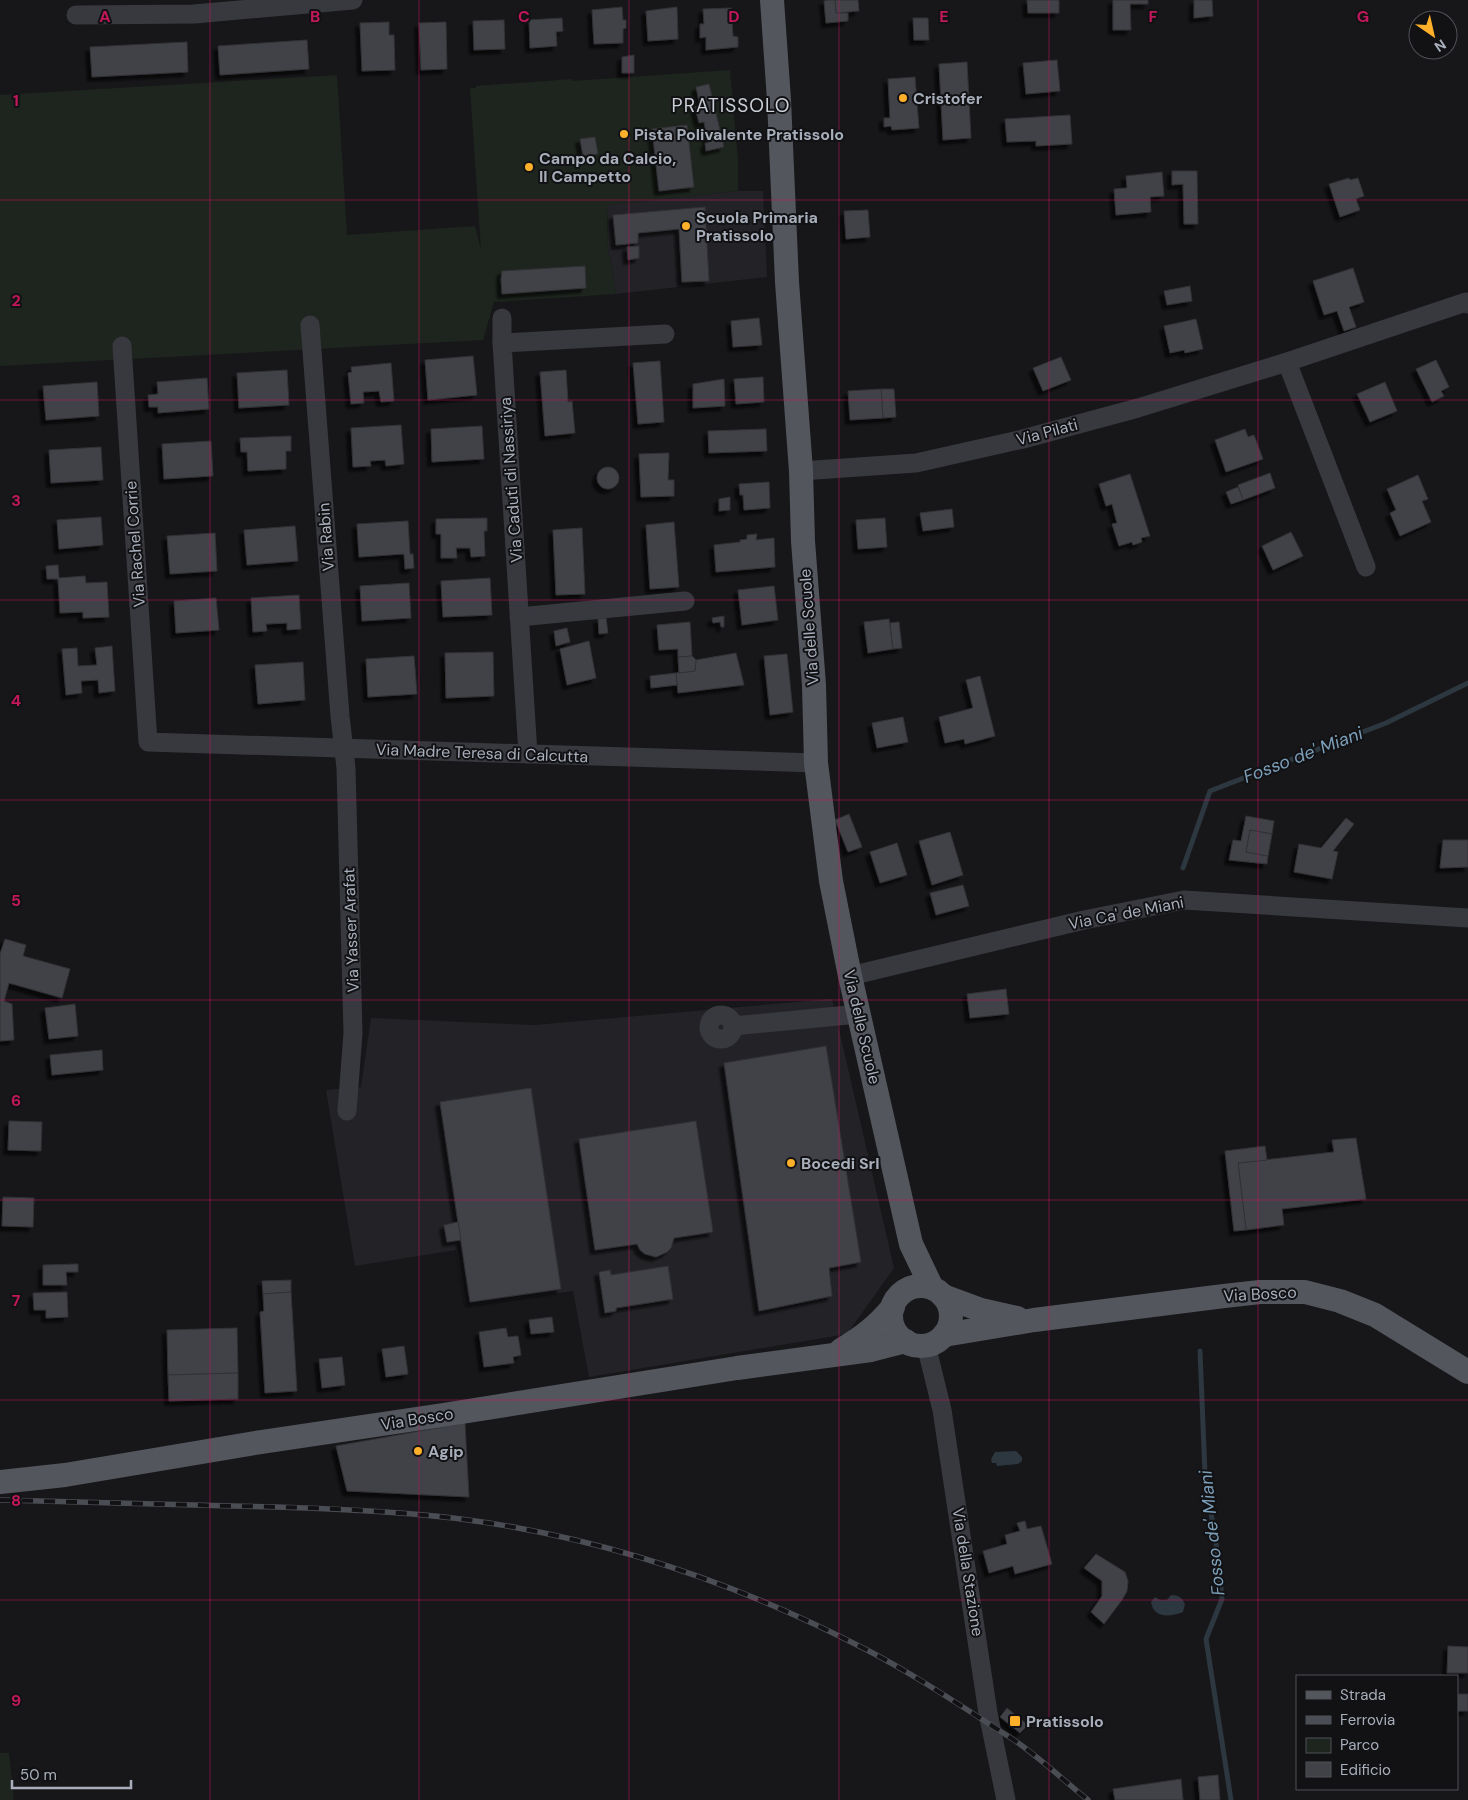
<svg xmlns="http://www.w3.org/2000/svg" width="1468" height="1800" font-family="'DM Sans',sans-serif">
<defs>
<filter id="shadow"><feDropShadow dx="-4.5" dy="4.5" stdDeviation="1" flood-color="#0009"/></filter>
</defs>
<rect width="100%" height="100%" fill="#17171a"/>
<g fill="#232327">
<polygon points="738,191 763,191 767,277 616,294 608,248 607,205"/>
<polygon points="832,999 894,1268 847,1334 589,1377 573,1291 465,1306 456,1250 355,1266 326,1090 361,1087 371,1018 534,1025"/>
</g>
<g fill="#1d251e">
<polygon points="730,70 738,160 738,191 607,205 608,248 616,294 494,302 483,340 0,366 0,95 337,75 347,235 475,226 481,250 470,88 476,88 476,86 572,79 572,81"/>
<polygon points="0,1753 9,1753 14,1800 0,1800"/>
</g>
<g fill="#2c373f">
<polygon points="1016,1451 1022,1457 1022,1461 1018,1464 997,1466 996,1463 992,1463 991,1459 995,1452"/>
<path d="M 1171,1595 C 1179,1595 1182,1598 1185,1604 L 1183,1612 C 1170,1617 1154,1619 1151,1602 L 1155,1597 L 1160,1600 L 1167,1600 Z"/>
</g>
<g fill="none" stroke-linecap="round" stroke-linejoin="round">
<g stroke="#2c373f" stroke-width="5">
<polyline points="1183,868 1210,791 1386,723 1468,683"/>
<polyline points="1200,1351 1205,1474 1218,1557 1222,1599 1206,1639 1231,1800"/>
</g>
</g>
<g fill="#414247" stroke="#313136" filter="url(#shadow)">
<polygon points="828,0 835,0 836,13 848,13 848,21 826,23 824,1"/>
<polygon points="835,0 858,0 859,11 836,13"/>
<polygon points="1027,0 1059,0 1059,13 1028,13"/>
<polygon points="1113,0 1148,0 1148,4 1130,4 1131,30 1113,30"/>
<polygon points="1194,0 1212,0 1213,16 1194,18"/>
<polygon points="622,7 623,20 626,20 626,28 623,29 623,43 594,44 592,10"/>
<polygon points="677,7 678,39 648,41 646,11"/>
<polygon points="731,8 733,36 738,37 738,47 706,50 706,37 700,38 700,24 704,24 703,9"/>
<polygon points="562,18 563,31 556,32 557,46 530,48 529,20"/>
<polygon points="913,18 928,18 929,40 914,40"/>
<polygon points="504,20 505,49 474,50 473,21"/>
<polygon points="389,22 389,35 394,35 395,70 362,71 360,23"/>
<polygon points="446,22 447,69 421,70 419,23"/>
<polygon points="307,40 309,69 220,75 218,46"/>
<polygon points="187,42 188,72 92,77 90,47"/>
<polygon points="634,55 634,73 622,73 622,57"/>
<polygon points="1057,60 1060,91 1026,94 1023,63"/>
<polygon points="967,62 971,138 943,140 939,64"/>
<polygon points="915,77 919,128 892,130 891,126 884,127 884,118 890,118 888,79"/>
<polygon points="709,84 724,147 706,151 705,143 708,143 704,122 699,123 695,107 700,106 696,87"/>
<polygon points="1070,115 1072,144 1036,146 1036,141 1007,142 1005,119"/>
<polygon points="687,125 694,187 659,191 652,129"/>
<polygon points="595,137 598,154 583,156 580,139"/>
<polygon points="1172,171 1197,171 1198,224 1184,224 1183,184 1172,185"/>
<polygon points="1162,172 1164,196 1150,197 1151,212 1116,215 1114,189 1127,188 1126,176"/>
<polygon points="1349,178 1350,180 1358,178 1364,196 1356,199 1360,210 1340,217 1329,184"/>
<polygon points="705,207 709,281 682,282 679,229 638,233 638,243 616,245 613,215"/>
<polygon points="868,210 870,237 846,239 844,211"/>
<polygon points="639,246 639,258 628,260 627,247"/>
<polygon points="585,266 586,288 502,294 501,279 502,271"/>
<polygon points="1353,268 1364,302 1349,307 1356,327 1344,331 1337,311 1324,315 1313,281"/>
<polygon points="1190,286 1192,301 1167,305 1164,291"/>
<polygon points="759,318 762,345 733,347 731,321"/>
<polygon points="1196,319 1203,349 1185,353 1184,350 1170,353 1164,326"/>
<polygon points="473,356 477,395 428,400 425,360"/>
<polygon points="1061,357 1071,380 1043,391 1033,368"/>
<polygon points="1436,360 1449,387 1441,391 1444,396 1432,402 1416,369"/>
<polygon points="660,361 664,422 638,424 633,363"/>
<polygon points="391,363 394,401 381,402 379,391 363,392 364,403 351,404 348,373 352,372 351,367"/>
<polygon points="287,370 289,405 239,408 237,373"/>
<polygon points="566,370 568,402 572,401 575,433 545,436 540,372"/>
<polygon points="763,377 764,402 736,404 734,379"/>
<polygon points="207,378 209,409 158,413 158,407 149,407 148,395 158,394 157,382"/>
<polygon points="724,379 725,406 693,408 693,384"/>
<polygon points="97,382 99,416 46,420 43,386"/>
<polygon points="1385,382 1397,411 1370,422 1357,394"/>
<polygon points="881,389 894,389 896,417 883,418"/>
<polygon points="881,389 883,418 850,420 848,391"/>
<polygon points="401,425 404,464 386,466 385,460 370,461 371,466 353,467 351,428"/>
<polygon points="482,426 484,459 432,462 431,429"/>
<polygon points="766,429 767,451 709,453 708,431"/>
<polygon points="1245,429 1248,437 1254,435 1263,459 1226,472 1215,440"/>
<polygon points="291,436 291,451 286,451 286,469 248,471 247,452 241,452 240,438"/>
<polygon points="211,441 213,476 164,479 162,444"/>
<polygon points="101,447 103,480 51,483 49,450"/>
<polygon points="669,453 668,480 674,480 674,496 641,497 639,454"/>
<circle cx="608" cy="478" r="11"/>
<polygon points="1270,473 1275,488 1243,500 1238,485"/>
<polygon points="1130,474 1150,536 1141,538 1142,542 1133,545 1132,542 1119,546 1112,524 1117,523 1112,504 1106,506 1099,484"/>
<polygon points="1418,475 1428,499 1422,501 1431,522 1400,536 1390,513 1396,510 1387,489"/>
<polygon points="769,482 770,508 744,510 743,495 740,495 739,484"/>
<polygon points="1238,487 1243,500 1231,504 1226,492"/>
<polygon points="730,497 730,510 719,511 719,499"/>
<polygon points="952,509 954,527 923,531 920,513"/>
<polygon points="101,517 103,545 59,549 57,520"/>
<polygon points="487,518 487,531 484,531 485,556 471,557 470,548 456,548 457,558 441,558 441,534 436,534 436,519"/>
<polygon points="885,518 887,547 858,549 856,520"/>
<polygon points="408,521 410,554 413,554 414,568 405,569 404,554 359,557 357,524"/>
<polygon points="674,522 679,587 650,589 646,525"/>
<polygon points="295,526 298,561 247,565 244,530"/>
<polygon points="582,528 585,594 556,595 553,530"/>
<polygon points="1291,532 1303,556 1273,570 1262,546"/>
<polygon points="215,533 217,571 170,574 167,536"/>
<polygon points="757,534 756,540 774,538 775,567 716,572 714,545 740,542 740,540 747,539 747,535"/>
<polygon points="58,565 59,578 85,576 86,583 107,582 109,617 83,618 83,612 60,613 58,579 47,579 46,566"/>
<polygon points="490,578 492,615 443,617 441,581"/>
<polygon points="409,583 411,618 362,621 360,586"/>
<polygon points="774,586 778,620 742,625 738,590"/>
<polygon points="299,595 301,629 287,630 287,623 266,624 267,631 253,632 251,598"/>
<polygon points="216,598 219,630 176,633 174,601"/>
<polygon points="724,616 724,627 721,627 720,622 713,623 712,618"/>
<polygon points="606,618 608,633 599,634 598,619"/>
<polygon points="889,619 893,649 868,653 864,622"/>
<polygon points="690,622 692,656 678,657 678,649 659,650 657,625"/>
<polygon points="899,622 902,648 893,649 890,623"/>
<polygon points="567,628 570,642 556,646 554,631"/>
<polygon points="589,641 596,678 567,685 560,649"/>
<polygon points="112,646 115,691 99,693 98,680 81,681 82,693 66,695 62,649 77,648 78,666 97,665 95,648"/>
<polygon points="493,652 494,696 446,698 445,653"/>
<polygon points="736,653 744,685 678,693 676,673 695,671 696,660"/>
<polygon points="787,654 793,712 770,715 764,656"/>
<polygon points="414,656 417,694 368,697 366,659"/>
<polygon points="692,656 696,660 695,671 679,673 678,657"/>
<polygon points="303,662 305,700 258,704 255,665"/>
<polygon points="676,673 677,685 651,688 650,676"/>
<polygon points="980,676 995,736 965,744 964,739 945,743 939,717 973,708 966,680"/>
<polygon points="903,717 908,742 877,748 872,723"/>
<polygon points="849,814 862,847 848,852 835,820"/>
<polygon points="1246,816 1274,821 1272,834 1250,830 1246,852 1268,856 1267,864 1229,860 1233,840 1241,841"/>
<polygon points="1346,818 1354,824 1333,851 1338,852 1332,879 1294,872 1299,844 1321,848"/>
<polygon points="1250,830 1272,834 1268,856 1246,852"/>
<polygon points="950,832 963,875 932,885 919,841"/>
<polygon points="1443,840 1468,840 1468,867 1440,868"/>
<polygon points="897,843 907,875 880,883 870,852"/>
<polygon points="963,885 969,906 936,915 930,893"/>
<polygon points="5,939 26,945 23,956 70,969 62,998 9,983 4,1001 12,1004 14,1040 0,1041 0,954"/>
<polygon points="1006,989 1009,1014 970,1018 967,994"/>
<polygon points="75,1004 78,1036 49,1039 45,1008"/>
<polygon points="826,1046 861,1262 829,1268 832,1296 759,1311 724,1063"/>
<polygon points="102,1050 103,1070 52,1075 50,1055"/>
<polygon points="531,1088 561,1289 470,1302 440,1102"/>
<polygon points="9,1121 42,1122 41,1151 8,1150"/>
<polygon points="696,1121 713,1232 674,1238 671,1248 667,1252 656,1257 645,1254 640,1250 637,1244 595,1250 579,1139"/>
<polygon points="1356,1138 1366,1199 1282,1209 1284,1225 1246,1230 1238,1163 1334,1152 1332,1140"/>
<polygon points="1265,1146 1267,1160 1238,1163 1246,1230 1234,1231 1225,1151"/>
<polygon points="3,1197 34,1198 33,1227 2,1226"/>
<polygon points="458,1222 461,1240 447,1242 444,1225"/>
<polygon points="78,1264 78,1272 66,1272 67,1285 43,1285 43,1265"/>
<polygon points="668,1266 673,1299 616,1308 616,1311 605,1313 599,1272 610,1270 611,1275"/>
<polygon points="291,1280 291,1292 263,1294 262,1281"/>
<polygon points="67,1292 68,1317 46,1318 46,1310 34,1310 33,1293"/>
<polygon points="291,1292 297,1391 265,1393 260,1312 264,1311 263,1294"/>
<polygon points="552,1317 554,1332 531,1334 529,1320"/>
<polygon points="237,1328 238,1373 168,1375 167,1330"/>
<polygon points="506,1328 508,1337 518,1336 521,1355 513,1357 514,1363 484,1367 479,1332"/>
<polygon points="404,1346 408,1374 386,1377 382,1349"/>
<polygon points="342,1357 345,1385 322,1388 319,1359"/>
<polygon points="238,1373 238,1399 169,1401 168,1375"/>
<polygon points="465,1423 469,1497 347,1491 336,1446"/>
<polygon points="1025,1521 1027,1529 1041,1526 1052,1564 1015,1574 1013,1566 989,1573 983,1551 1007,1544 1005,1535 1020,1531 1017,1523"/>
<polygon points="1096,1554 1125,1572 1128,1581 1127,1591 1122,1600 1104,1624 1091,1612 1102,1596 1102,1581 1084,1568"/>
<polygon points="1448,1646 1468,1647 1468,1673 1447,1673"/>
<rect x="1457" y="1694" width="11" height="17"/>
<polygon points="1007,1708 1028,1725 1020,1733 1000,1717"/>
<polygon points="1218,1775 1220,1800 1200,1800 1198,1777"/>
<polygon points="1181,1779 1183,1800 1115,1800 1113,1789"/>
</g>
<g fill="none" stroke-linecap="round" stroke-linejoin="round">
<g stroke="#38393f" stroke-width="19">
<polyline points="76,15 194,14 353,0"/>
<polyline points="310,325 340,716 346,768 353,1033 347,1111"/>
<polyline points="502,343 502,318"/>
<polyline points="122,346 148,742 816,763"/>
<polyline points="1287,362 1366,567"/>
<polyline points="801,471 916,463 1023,439 1138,408 1287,362 1466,302 1468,304"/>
<polyline points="519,617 685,601"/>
<polyline points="528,754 502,343 665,334"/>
<polyline points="850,976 1084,920 1184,900 1468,918"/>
<circle cx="721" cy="1027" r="12"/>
<polyline points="733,1026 859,1014"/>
<polyline points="926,1345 942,1410 988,1713 1006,1800"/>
</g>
<g stroke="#54565e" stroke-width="24">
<polyline points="772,0 779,100 787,282 801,471 803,541 814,685 816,763 831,881 850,976 911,1244 932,1288"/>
<circle cx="921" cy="1316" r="30"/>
<polyline points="943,1296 981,1310 1017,1318"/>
<polyline points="944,1335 1034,1320 1224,1296 1260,1292 1305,1292 1340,1301 1375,1315 1468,1372"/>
<path d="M 841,1350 C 863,1337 876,1327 893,1307"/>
<polyline points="0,1482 65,1475 255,1443 443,1415 737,1368 871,1350 906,1341"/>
</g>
<defs>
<path id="rail" d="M 0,1500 C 78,1502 155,1504 233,1506 C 293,1507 353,1509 413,1514 C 572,1527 726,1577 867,1650 C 917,1676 964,1708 1011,1738 C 1038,1756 1063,1780 1088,1800"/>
</defs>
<use href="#rail" stroke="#4b4d54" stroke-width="5.5"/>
<use href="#rail" stroke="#121215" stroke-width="4" stroke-dasharray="11" stroke-linecap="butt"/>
</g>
<path fill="none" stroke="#c2185b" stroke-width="1" stroke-opacity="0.55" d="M 210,0 L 210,1800M 419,0 L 419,1800M 629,0 L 629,1800M 839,0 L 839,1800M 1049,0 L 1049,1800M 1258,0 L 1258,1800M 0,200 L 1468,200M 0,400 L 1468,400M 0,600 L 1468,600M 0,800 L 1468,800M 0,1000 L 1468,1000M 0,1200 L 1468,1200M 0,1400 L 1468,1400M 0,1600 L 1468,1600"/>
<g fill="#ffb02a" stroke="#121215" stroke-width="2">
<circle cx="903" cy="98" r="5"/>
<circle cx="624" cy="134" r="5"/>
<circle cx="529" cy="167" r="5"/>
<circle cx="686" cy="226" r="5"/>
<circle cx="791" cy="1163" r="5"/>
<circle cx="418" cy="1451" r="5"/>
<rect x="1009" y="1715" width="12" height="12" rx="2.5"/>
</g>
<g text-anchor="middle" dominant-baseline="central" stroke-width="4" stroke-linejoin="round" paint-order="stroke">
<g font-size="16" font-weight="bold" fill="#a8afbb" stroke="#121215" text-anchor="start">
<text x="913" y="98">Cristofer</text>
<text x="634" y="134">Pista Polivalente Pratissolo</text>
<text x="539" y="158">Campo da Calcio,<tspan x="539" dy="18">Il Campetto</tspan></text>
<text x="696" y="217">Scuola Primaria<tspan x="696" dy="18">Pratissolo</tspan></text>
<text x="801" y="1163">Bocedi Srl</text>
<text x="428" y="1451">Agip</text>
<text x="1026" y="1721">Pratissolo</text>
</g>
<g font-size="16" fill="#a8afbb" stroke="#121215">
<text transform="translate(1047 432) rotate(-15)">Via Pilati</text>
<text transform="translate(511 480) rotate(-94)">Via Caduti di Nassiriya</text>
<text transform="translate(326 537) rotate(-94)">Via Rabin</text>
<text transform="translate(135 544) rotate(-94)">Via Rachel Corrie</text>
<text transform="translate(809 627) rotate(-94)">Via delle Scuole</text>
<text transform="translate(482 753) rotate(2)">Via Madre Teresa di Calcutta</text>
<text transform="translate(1126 913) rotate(-11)">Via Ca' de Miani</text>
<text transform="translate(351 930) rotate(-92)">Via Yasser Arafat</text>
<text transform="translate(862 1027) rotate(77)">Via delle Scuole</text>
<text transform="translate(1260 1294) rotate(-3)">Via Bosco</text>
<text transform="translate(417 1419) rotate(-9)">Via Bosco</text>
<text transform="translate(968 1572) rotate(81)">Via della Stazione</text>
</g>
<g font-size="18" font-style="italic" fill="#7c9fb9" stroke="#121215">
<text transform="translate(1303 755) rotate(-21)">Fosso de' Miani</text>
<text transform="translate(1212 1533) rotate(-96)">Fosso de' Miani</text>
</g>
<g font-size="19" letter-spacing="1" fill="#caced6" stroke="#121215">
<text x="731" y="105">PRATISSOLO</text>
</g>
</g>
<g font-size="16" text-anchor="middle" font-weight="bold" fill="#c2185b" stroke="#121215" stroke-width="4" stroke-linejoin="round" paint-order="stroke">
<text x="105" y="22">A</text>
<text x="315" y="22">B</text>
<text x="524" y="22">C</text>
<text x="734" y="22">D</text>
<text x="944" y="22">E</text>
<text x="1153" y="22">F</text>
<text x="1363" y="22">G</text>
<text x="16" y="106">1</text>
<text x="16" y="306">2</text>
<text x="16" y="506">3</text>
<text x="16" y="706">4</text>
<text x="16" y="906">5</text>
<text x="16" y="1106">6</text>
<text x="16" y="1306">7</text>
<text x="16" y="1506">8</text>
<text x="16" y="1706">9</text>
</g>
<rect x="1296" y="1675" width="162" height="115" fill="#121215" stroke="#4e5157"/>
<rect x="1306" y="1691" width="25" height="8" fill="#54565e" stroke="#4e5157"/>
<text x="1340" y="1700" font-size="15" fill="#a8afbb">Strada</text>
<rect x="1306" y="1716" width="25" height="8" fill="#4b4d54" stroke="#4e5157"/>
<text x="1340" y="1725" font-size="15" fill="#a8afbb">Ferrovia</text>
<rect x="1306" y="1738" width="25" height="15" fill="#1d251e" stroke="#4e5157"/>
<text x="1340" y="1750" font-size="15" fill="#a8afbb">Parco</text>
<rect x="1306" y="1762" width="25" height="15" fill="#414247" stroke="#4e5157"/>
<text x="1340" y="1775" font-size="15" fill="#a8afbb">Edificio</text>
<g transform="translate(1433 35) rotate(146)"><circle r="24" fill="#121215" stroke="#4e5157"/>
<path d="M0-4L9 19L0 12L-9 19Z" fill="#ffb02a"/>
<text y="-8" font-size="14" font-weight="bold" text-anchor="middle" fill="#a8afbb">N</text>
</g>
<path d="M12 1780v8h119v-8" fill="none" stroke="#a8afbb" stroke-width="2.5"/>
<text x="20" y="1780" font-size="15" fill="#a8afbb" stroke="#121215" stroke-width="4" paint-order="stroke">50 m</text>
</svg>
